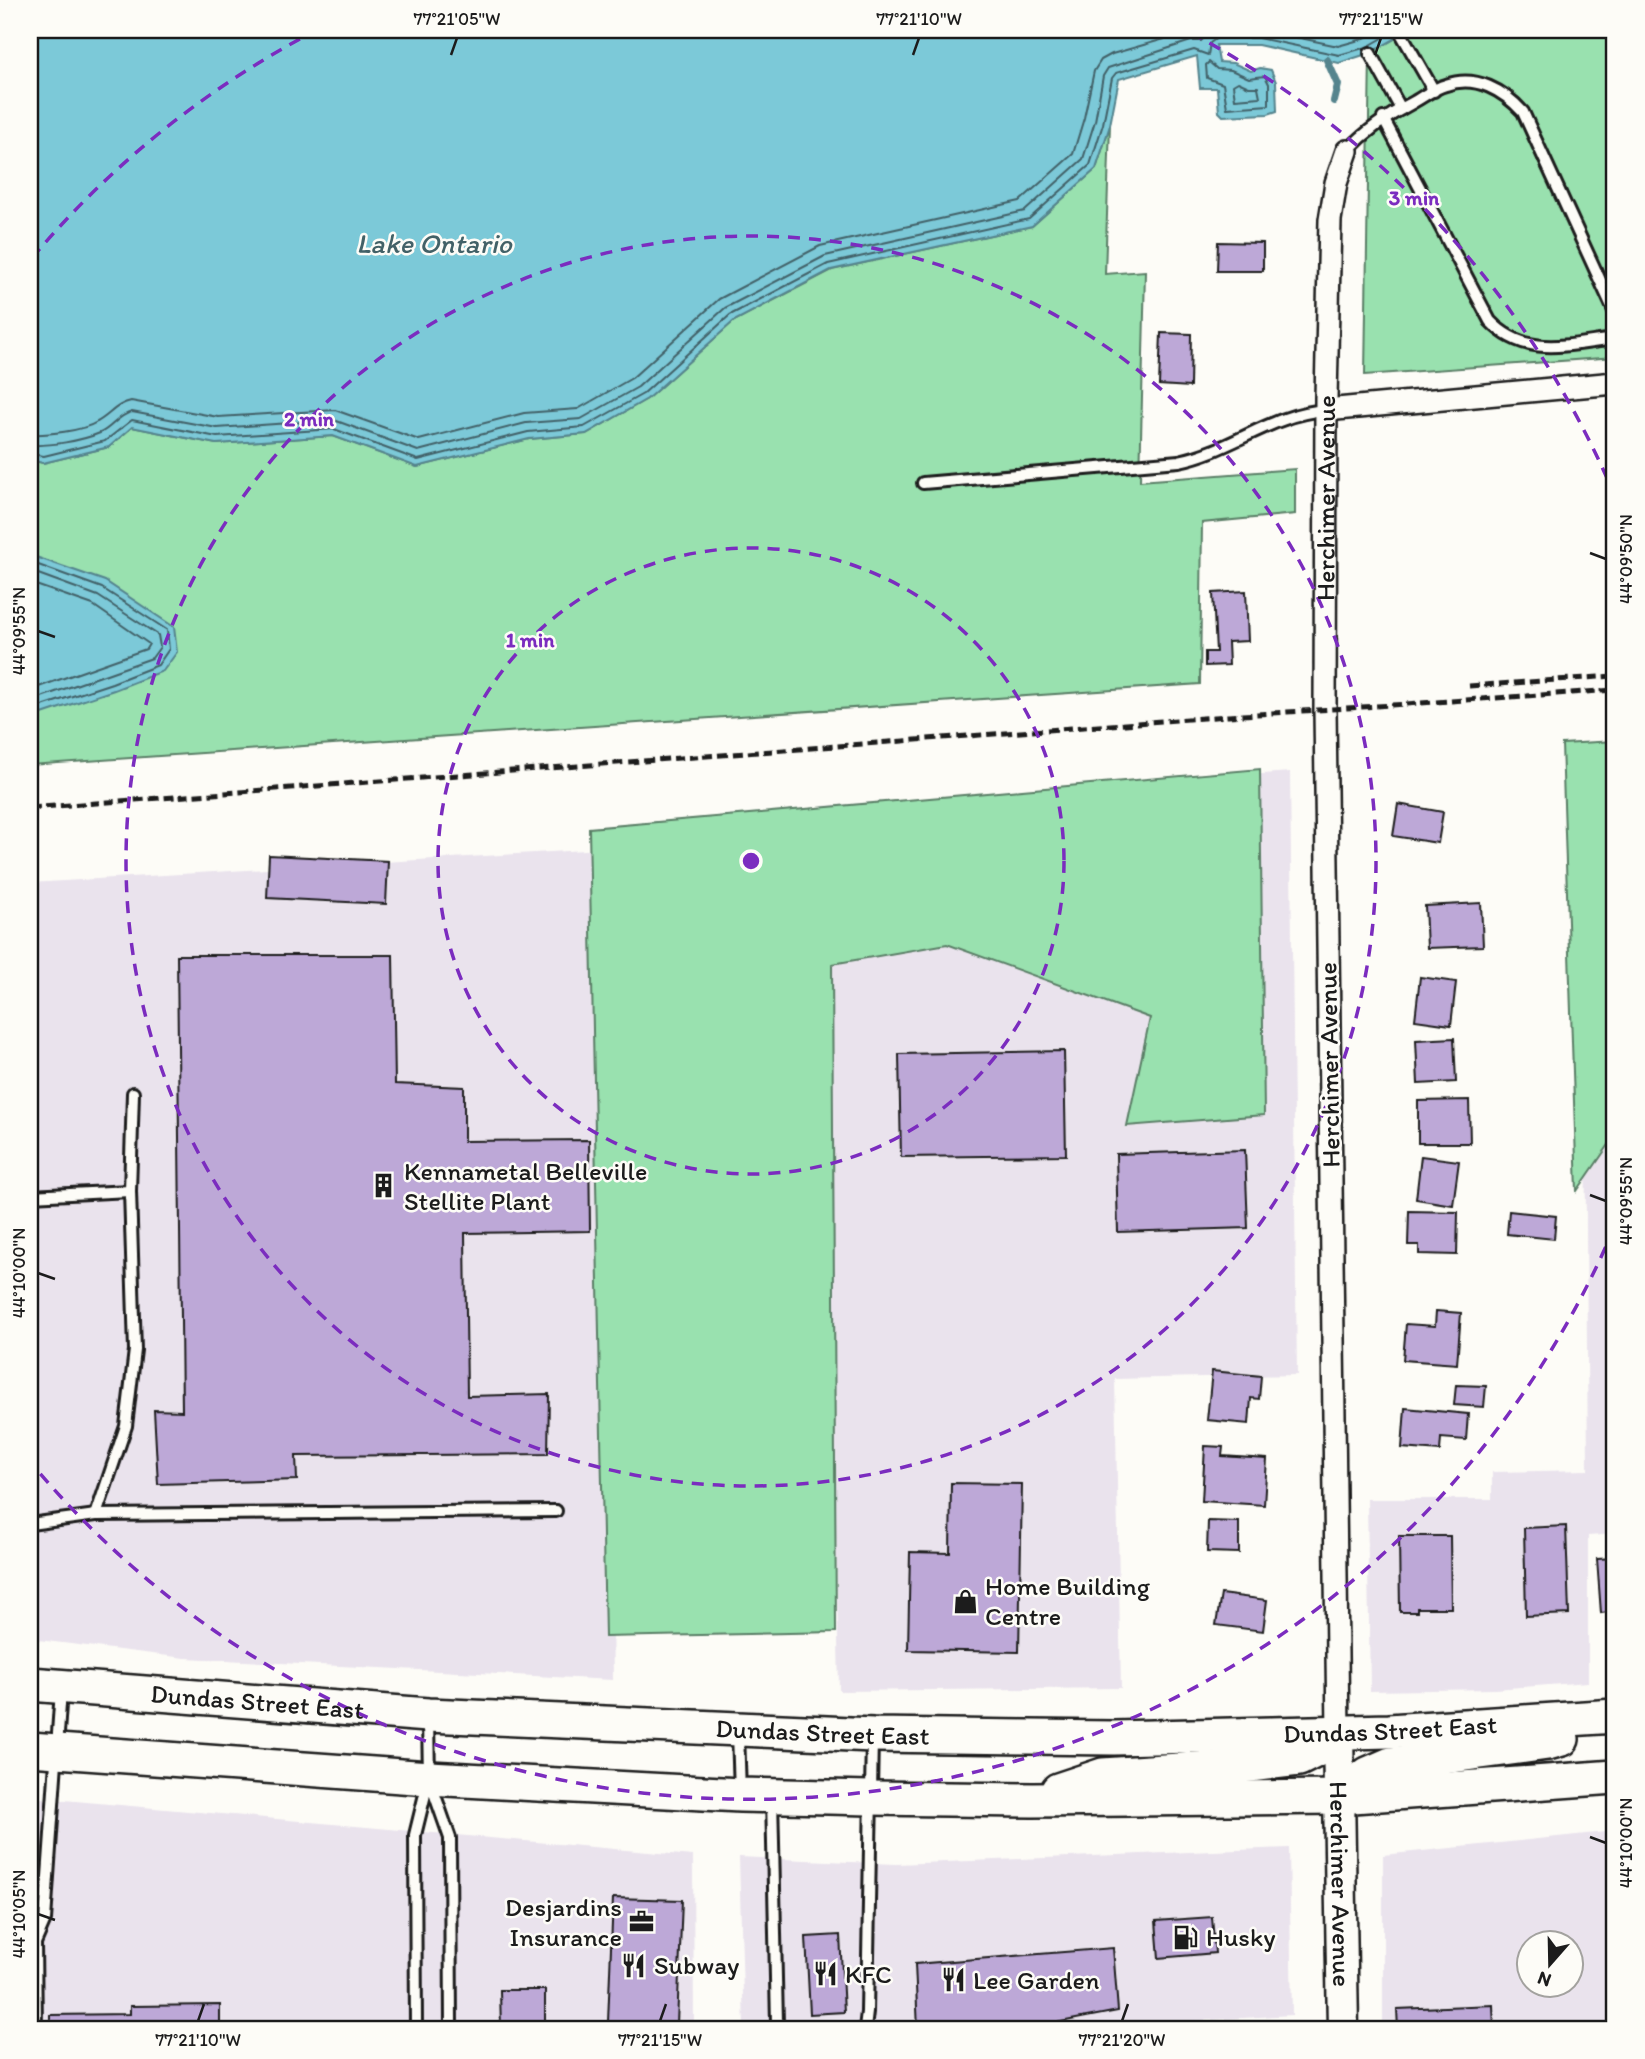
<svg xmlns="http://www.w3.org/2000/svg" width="1645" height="2059" font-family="Itim,sans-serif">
<rect width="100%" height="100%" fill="#fdfcf7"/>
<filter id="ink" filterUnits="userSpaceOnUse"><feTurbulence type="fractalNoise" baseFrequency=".0143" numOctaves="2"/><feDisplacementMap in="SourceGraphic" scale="14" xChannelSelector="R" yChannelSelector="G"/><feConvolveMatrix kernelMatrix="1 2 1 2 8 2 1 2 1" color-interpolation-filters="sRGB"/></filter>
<g filter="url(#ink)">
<g fill="#eae3ed" fill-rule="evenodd">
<polygon points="1615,748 1615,1534 1588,1536 1588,1682 1495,1689 1370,1691 1367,1499 1492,1499 1492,1472 1588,1470 1582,750"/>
<polygon points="1290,772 1297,1375 1115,1379 1121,1688 839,1691 822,806"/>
<polygon points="601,849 613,1680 185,1658 30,1639 30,883"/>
<polygon points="30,1797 693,1856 694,2029 30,2029"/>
<path d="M 1615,1831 L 1615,2029 L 1383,2029 L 1383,1855 ZM 1530,1944 L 1572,1944 L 1572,1986 L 1530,1986 Z"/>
<polygon points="1289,1848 1292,2015 1142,2024 1116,2029 744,2029 739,1857 896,1864"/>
</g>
<g fill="#99e1af" stroke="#5a7e66" stroke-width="2">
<polygon points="1410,30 1615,30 1615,357 1365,375 1370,53"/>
<polygon points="1110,125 1105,274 1145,271 1140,481 1295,469 1295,514 1202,523 1200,684 30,765 30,460 43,463 109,447 132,427 216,444 333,436 417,467 529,439 586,434 647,399 734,321 832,270 1032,226 1096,169"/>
<polygon points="1615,741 1615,1136 1577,1191 1562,744"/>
<polygon points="1260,769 1264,1115 1127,1126 1150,1018 947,944 832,964 836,1632 605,1637 589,828"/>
</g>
<g fill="#7bc9d8" stroke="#55848d" stroke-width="2">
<polygon points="30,30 1410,30 1370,53 1339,63 1258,45 1216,45 1219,62 1233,63 1251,71 1260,68 1271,70 1276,82 1277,111 1268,114 1223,116 1219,112 1217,88 1200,88 1197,56 1119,79 1110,125 1096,169 1032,226 831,270 734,321 647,399 586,434 529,439 417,467 333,436 216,444 132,427 109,447 43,463 30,460"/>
<polygon points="30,555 105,581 174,627 177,652 163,671 114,690 30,718"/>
</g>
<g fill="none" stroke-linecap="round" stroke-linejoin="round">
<g stroke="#426167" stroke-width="2">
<polyline points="1262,30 1338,46 1363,39 1379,30"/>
<polygon points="1209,62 1217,69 1231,70 1249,78 1265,76 1269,84 1269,105 1227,108 1223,84 1207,78 1206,65"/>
<polygon points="1238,82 1249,87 1258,87 1260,97 1235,99 1233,85"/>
<path d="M 30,434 C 46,435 83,431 97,422 C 110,415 116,404 131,401 L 218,417 L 335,410 L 419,440 L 524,413 L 578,409 L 632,378 L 719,299 L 820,246 L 1020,201 L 1073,154 L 1084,118 L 1094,71 L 1101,60 L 1112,54 L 1196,30"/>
<path d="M 30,445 C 50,446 81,441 100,433 C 112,428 118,415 132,412 L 217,428 L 334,420 L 418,451 L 526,423 L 581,419 L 638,387 L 725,308 L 825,256 L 1025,211 L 1083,159 L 1095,121 L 1103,76 L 1108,68 L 1191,41 L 1201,41 L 1208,33 L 1216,30"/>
<polyline points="30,454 44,456 105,441 132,420 217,437 334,429 418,460 528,432 584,427 643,394 730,315 828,264 1029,219 1090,165 1103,124 1112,78 1116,73 1194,50 1208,55 1210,43 1217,38 1258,38 1339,55 1367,47 1397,30"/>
<polyline points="30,562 102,588 167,630 169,649 158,665 112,683 30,710"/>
<polyline points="30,571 98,596 158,635 160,647 152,658 30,701"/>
<polyline points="30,583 93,605 149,644 146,649 30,690"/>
</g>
<polyline stroke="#55848d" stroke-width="8" points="1327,60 1338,85 1334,101"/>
</g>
<g fill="#bda8d7" stroke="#1c1c1c" stroke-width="2">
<polygon points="1218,242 1263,243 1263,271 1217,271"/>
<polygon points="1161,333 1191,334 1190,387 1159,385"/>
<polygon points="1246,591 1248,641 1228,642 1229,665 1205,666 1205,652 1216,652 1213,593"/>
<polygon points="1398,804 1443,812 1438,843 1393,836"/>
<polygon points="269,855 388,861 386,904 267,898"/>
<polygon points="1481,903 1483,946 1427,948 1425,906"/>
<polygon points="177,955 393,955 395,1084 464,1087 464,1141 589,1140 590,1231 465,1233 467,1396 549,1394 548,1454 296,1456 297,1480 158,1484 154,1410 182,1411"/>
<polygon points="1420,977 1456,982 1451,1025 1415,1020"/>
<polygon points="1454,1038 1456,1082 1418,1084 1416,1040"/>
<polygon points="1064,1051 1066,1155 901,1157 899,1054"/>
<polygon points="1469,1100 1470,1143 1418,1143 1418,1101"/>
<polygon points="1245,1150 1248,1228 1118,1232 1116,1154"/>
<polygon points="1421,1156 1459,1161 1453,1205 1416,1199"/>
<polygon points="1409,1211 1458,1212 1457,1255 1419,1254 1419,1245 1408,1245"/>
<polygon points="1509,1211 1556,1216 1554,1239 1507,1234"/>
<polygon points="1436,1311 1461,1313 1457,1364 1403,1360 1406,1324 1435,1326"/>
<polygon points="1212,1371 1261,1376 1259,1399 1251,1398 1249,1424 1207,1420"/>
<polygon points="1456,1385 1486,1386 1484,1407 1454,1405"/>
<polygon points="1405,1408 1468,1414 1466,1440 1441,1438 1440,1451 1402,1448"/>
<polygon points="1205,1446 1223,1447 1222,1456 1267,1459 1264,1505 1202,1501"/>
<polygon points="951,1483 1022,1484 1019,1652 908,1650 910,1552 950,1553"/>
<polygon points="1208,1521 1239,1522 1239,1553 1207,1552"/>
<polygon points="1566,1526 1569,1614 1526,1616 1524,1528"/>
<polygon points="1399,1536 1450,1536 1451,1608 1417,1608 1417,1612 1400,1612"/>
<polygon points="1615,1558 1615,1611 1601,1613 1597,1559"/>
<polygon points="1221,1594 1267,1600 1263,1631 1216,1625"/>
<polygon points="613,1898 682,1900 677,2024 608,2022"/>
<polygon points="1212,1917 1215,1953 1159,1958 1156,1921"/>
<polygon points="840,1935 844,2012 810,2014 806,1937"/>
<polygon points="1113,1948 1118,2011 1024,2029 918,2029 915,1964"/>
<polygon points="500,1990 545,1990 545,2029 501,2029"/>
<polygon points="220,2005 220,2029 50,2029 50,2015 130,2014 130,2006"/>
<polygon points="1493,2005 1494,2029 1398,2029 1397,2009"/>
</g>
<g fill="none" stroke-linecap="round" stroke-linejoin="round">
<defs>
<g id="lane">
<polyline points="1402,35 1434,91"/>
<polyline points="1370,53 1401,109"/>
<path d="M 1383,118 L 1490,321 C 1526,359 1569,344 1615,339"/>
<path d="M 1347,151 C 1367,130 1387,116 1412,103 C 1423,97 1434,88 1446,85 C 1476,74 1504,91 1523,112 L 1615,313"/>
<path d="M 923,483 L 1179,461 C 1233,450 1270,414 1326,410"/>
<polyline points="30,1196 130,1191"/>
<polyline points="96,1515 126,1426 135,1350 130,1191 133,1093"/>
<polyline points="30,1524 96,1515 556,1511"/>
<polyline points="738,1732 740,1792"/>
<polyline points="431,1784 450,1838 451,2029"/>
<polyline points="772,1798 777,2023 780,2029"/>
<polyline points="36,2029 35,1943 45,1920 61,1690"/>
<polyline points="416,2029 415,1835 429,1778 428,1718"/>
<polyline points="865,2029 867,2012 872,1738"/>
</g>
<g id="street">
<polyline points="1326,410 1615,383"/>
<path id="s1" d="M 1338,1732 L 1325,709 L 1326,398 L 1330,220 L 1336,183 L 1347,151"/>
</g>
<g id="secondary">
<path id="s2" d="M 1338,1732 L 1343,2029"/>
</g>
<g id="primary">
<path id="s3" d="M 30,1684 L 428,1715 L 873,1735 L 1114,1738 L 1389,1731 L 1615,1716"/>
<polyline points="30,1749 429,1778 740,1795 870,1798 1033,1800 1339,1797 1615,1777"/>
<polyline points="1058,1790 1103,1775 1241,1766 1299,1759 1319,1749 1338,1732"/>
<polyline points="1339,1797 1368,1774 1391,1764 1548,1743 1562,1739"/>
</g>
</defs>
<use href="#lane" stroke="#1c1c1c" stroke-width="16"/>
<use href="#street" stroke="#1c1c1c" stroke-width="26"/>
<use href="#secondary" stroke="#1c1c1c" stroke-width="35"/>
<use href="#primary" stroke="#1c1c1c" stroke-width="38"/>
<use href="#lane" stroke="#fdfcf7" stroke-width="10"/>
<use href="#street" stroke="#fdfcf7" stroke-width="21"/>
<use href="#secondary" stroke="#fdfcf7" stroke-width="30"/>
<use href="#primary" stroke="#fdfcf7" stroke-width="33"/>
<g stroke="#1c1c1c" stroke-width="5" stroke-dasharray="10 5" stroke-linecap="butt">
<polyline points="1469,686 1615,676"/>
<polyline points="30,808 1228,716 1615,690"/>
</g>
</g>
</g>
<path fill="none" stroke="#1c1c1c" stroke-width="2.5" d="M 451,55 L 457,38M 913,55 L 919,38M 1375,55 L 1381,38M 1590,553 L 1606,559M 38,631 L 55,637M 1590,1195 L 1606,1201M 38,1273 L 55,1279M 1590,1837 L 1606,1843M 38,1914 L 55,1920M 198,2021 L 204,2004M 660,2021 L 666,2004M 1122,2021 L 1128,2004"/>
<g fill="none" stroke="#7b2cbf" stroke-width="3.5" stroke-dasharray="12 9">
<circle cx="751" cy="861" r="313"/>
<circle cx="751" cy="861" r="625"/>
<path d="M1614 1228A938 938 0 0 1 32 1464M32 258A938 938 0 0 1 311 33M1191 33A938 938 0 0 1 1614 494"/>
</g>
<defs>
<symbol id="building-bare" viewBox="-9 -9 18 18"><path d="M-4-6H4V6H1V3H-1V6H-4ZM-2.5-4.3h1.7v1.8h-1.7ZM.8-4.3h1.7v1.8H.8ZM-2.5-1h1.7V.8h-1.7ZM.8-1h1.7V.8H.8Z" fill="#1c1c1c" stroke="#fdfcf7" stroke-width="2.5" paint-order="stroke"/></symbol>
<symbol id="shop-bare" viewBox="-9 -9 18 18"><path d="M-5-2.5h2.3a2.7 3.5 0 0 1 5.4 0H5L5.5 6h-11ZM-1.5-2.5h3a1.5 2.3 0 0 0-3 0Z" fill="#1c1c1c" stroke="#fdfcf7" stroke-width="2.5" paint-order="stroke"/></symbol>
<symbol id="office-bare" viewBox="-9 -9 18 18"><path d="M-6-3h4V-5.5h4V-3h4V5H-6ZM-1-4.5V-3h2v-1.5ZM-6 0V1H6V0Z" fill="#1c1c1c" stroke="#fdfcf7" stroke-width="2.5" paint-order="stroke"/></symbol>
<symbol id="fuel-bare" viewBox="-9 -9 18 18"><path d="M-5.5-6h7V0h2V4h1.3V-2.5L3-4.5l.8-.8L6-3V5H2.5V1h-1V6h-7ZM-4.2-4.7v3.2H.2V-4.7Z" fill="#1c1c1c" stroke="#fdfcf7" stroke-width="2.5" paint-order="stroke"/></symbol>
<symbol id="restaurant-bare" viewBox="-9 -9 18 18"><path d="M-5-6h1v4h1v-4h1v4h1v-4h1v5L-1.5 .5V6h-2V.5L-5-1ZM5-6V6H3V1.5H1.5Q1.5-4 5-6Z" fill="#1c1c1c" stroke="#fdfcf7" stroke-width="2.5" paint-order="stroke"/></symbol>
</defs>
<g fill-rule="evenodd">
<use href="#building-bare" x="366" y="1168" width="35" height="35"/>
<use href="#shop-bare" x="948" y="1584" width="35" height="35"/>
<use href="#office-bare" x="624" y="1904" width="35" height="35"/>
<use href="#fuel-bare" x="1168" y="1920" width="35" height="35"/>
<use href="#restaurant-bare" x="616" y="1948" width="35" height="35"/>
<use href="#restaurant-bare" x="808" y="1956" width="35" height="35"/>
<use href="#restaurant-bare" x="936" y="1962" width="35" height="35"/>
</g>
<g text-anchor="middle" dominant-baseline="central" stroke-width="5" stroke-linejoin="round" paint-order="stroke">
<g font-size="26" fill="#1c1c1c" stroke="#fdfcf7">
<text stroke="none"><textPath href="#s1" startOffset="1234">Herchimer Avenue</textPath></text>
<text transform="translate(1329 1065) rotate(-91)">Herchimer Avenue</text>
<text stroke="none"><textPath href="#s3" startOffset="228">Dundas Street East</textPath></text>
<text stroke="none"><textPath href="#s3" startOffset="1362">Dundas Street East</textPath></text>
<text stroke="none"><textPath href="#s3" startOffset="794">Dundas Street East</textPath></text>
<text stroke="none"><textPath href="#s2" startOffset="152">Herchimer Avenue</textPath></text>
</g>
<g font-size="26" fill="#1c1c1c" stroke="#fdfcf7" text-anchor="start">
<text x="404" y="1171">Kennametal Belleville<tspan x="404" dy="30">Stellite Plant</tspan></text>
<text x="985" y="1586">Home Building<tspan x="985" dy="30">Centre</tspan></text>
<text x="622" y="1907" text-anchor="end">Desjardins<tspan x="622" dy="30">Insurance</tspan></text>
<text x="1206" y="1937">Husky</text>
<text x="654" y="1965">Subway</text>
<text x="845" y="1974">KFC</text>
<text x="973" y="1980">Lee Garden</text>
</g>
<g font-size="28" font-style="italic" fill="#426167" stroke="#fdfcf7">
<text x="434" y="243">Lake Ontario</text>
</g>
</g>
<circle cx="751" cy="861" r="10" fill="#7b2cbf" stroke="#fdfcf7" stroke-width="3.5"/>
<g font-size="21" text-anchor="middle" font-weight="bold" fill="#7b2cbf" stroke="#fdfcf7" stroke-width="5" stroke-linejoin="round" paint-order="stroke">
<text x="1414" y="205">3 min</text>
<text x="309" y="426">2 min</text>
<text x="530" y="647">1 min</text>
</g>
<rect width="1645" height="2059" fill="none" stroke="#fdfcf7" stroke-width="77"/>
<g transform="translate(1550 1964) rotate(200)"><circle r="33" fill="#fdfcf7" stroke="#a3a29f" stroke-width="2"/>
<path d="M0-5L12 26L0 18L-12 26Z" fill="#1c1c1c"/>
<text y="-10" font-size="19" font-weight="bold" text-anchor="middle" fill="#1c1c1c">N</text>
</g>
<rect x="38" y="38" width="1568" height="1983" fill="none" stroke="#1c1c1c" stroke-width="2.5"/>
<g font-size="18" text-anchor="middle" fill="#1c1c1c">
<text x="457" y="25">77°21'05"W</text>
<text x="919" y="25">77°21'10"W</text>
<text x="1381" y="25">77°21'15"W</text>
<text transform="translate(1626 559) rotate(-90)" y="6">44°09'50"N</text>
<text transform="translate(19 631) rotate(-90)" y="6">44°09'55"N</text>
<text transform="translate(1626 1201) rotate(-90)" y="6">44°09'55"N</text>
<text transform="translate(19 1273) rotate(-90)" y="6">44°10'00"N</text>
<text transform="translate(1626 1843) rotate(-90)" y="6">44°10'00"N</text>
<text transform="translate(19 1914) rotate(-90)" y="6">44°10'05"N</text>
<text x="198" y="2046">77°21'10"W</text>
<text x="660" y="2046">77°21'15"W</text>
<text x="1122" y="2046">77°21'20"W</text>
</g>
</svg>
